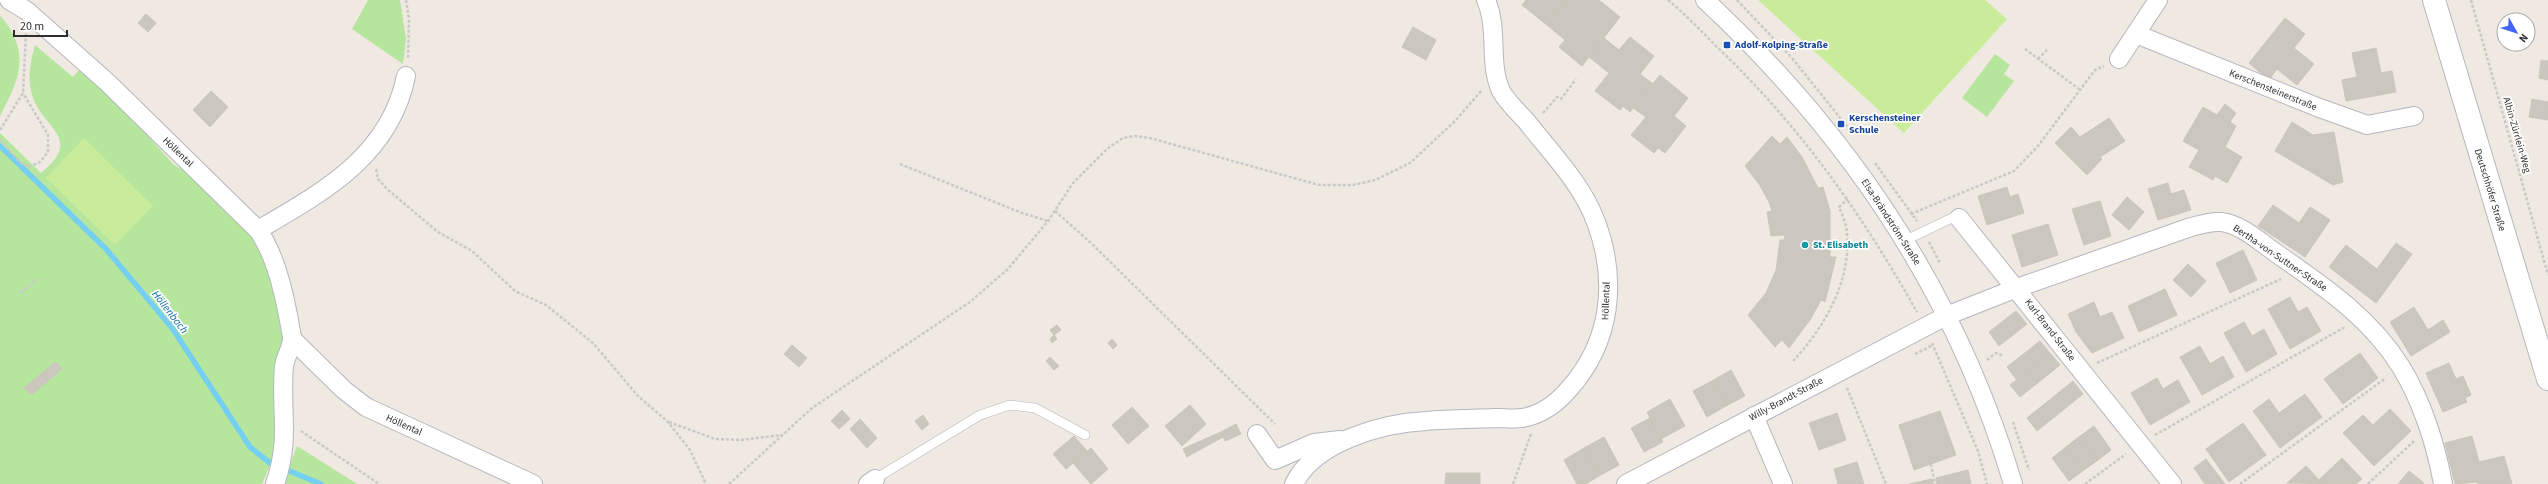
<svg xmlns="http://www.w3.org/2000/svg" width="2548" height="484" font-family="'Source Sans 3',sans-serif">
<rect width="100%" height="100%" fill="#efe9e1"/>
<g fill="#b6e59e">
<polygon points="368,0 400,0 406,39 403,64 352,29"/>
<path d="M 0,16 C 5,20 8,26 11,31 C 29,62 15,87 0,116 Z"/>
<path d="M 35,45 L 73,77 L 80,69 L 118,103 L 174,165 L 185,171 L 253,234 L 263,249 L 285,327 L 277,449 L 262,484 L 0,484 L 0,133 L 41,173 C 83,139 45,129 34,100 C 26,81 30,64 35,45 Z"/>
<polygon points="1995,54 2010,65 2004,74 2014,81 1987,117 1962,98"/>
<polygon points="297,446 357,484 283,484"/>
</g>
<g fill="#c9ec9a">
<polygon points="1758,0 1985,0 2007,19 1904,133"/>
<polygon points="84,138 153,206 115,245 46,178"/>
</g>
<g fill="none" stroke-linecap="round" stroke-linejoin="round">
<polyline stroke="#75cff0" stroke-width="5.5" points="0,146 106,249 172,328 250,447 270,463 321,484"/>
</g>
<g fill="#cbc7bf" stroke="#cbc5ba">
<polygon points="1526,0 1567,0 1547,25 1522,5"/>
<polygon points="1567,0 1599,0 1620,17 1582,66 1559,47 1565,40 1547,25"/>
<polygon points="146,14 156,23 148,32 138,23"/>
<polygon points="2285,18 2305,34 2294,48 2314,64 2297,85 2277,69 2269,80 2249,63"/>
<polygon points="1413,27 1436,40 1426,60 1402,47"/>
<polygon points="1630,37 1654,56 1640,74 1653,84 1630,112 1623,106 1620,110 1595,91 1609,73 1589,57 1604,38 1619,50"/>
<polygon points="2376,48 2381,73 2392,71 2396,92 2346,101 2342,80 2357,77 2352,53"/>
<polygon points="2541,60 2548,61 2548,80 2539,78"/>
<polygon points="1660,75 1688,98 1674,116 1686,126 1665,153 1658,148 1654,153 1631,135 1646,117 1633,108"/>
<polygon points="211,91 228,107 210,127 193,110"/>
<polygon points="2532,99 2548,102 2548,120 2529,117"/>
<polygon points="2225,104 2236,113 2230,122 2236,126 2225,147 2242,157 2227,183 2215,176 2213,180 2189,167 2199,150 2183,141 2203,107 2217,115"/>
<polygon points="2109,118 2125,141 2100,157 2102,159 2087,175 2055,143 2071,127 2080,137"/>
<polygon points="2292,122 2313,135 2334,132 2343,182 2333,185 2275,151"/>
<polygon points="1772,136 1780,144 1787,137 1802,157 1818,188 1823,187 1830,211 1830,257 1836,257 1825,302 1821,300 1810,320 1789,348 1782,340 1775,347 1748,315 1766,293 1776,270 1780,240 1785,240 1784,235 1771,236 1767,212 1772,211 1769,202 1759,184 1745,166"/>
<polygon points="2168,183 2171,194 2184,190 2191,210 2158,220 2148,189"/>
<polygon points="2007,187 2010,197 2018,194 2024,213 1987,225 1978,196"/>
<polygon points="2127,197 2144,212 2129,230 2112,215"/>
<polygon points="2100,201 2111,236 2084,245 2072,209"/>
<polygon points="2273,205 2299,223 2310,207 2330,220 2305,257 2258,226"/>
<polygon points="2048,224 2058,255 2022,267 2012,235"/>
<polygon points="2396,243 2412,254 2376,303 2329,267 2346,245 2377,269"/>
<polygon points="2243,250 2257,280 2230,293 2216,263"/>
<polygon points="2188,264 2206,281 2191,297 2173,280"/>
<polygon points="2165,289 2177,315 2139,332 2128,306"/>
<polygon points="2290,297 2298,312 2307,307 2321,331 2290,349 2268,309"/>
<polygon points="2094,302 2100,317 2112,312 2124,338 2092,353 2076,332 2068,314"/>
<polygon points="2414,307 2428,330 2443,320 2450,332 2411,356 2390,322"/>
<polygon points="2016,311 2027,324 1999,346 1989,332"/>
<polygon points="2244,322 2252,336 2264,329 2277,354 2246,372 2224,333"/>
<polygon points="1057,325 1061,330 1054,335 1050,330"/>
<polygon points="1054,335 1057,339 1052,343 1050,339"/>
<polygon points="1112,339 1117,345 1113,349 1108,343"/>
<polygon points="2040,341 2050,353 2017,380 2007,367"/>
<polygon points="792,345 807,358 799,367 784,354"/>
<polygon points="2200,346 2210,364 2223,356 2234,377 2202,395 2180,357"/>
<polygon points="2050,353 2060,365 2020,397 2010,385"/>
<polygon points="2360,353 2378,378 2343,404 2324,379"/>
<polygon points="1050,357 1059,366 1054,370 1046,361"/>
<polygon points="56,362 62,369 48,381 42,373"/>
<polygon points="2449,363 2456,379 2463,376 2471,395 2465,398 2467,402 2443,412 2426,373"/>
<polygon points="1731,370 1745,396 1726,406 1712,381"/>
<polygon points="42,373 48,381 31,395 24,388"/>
<polygon points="2157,378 2163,389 2178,380 2190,402 2150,425 2131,393"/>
<polygon points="1712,381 1726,406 1707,417 1693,391"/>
<polygon points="2073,381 2083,394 2037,431 2027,418"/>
<polygon points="2305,394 2322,417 2280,448 2253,411 2269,399 2279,413"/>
<polygon points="1670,399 1685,426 1661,439 1647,412"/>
<polygon points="1190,405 1206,424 1182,446 1165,426"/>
<polygon points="1132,407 1149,426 1128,444 1112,425"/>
<polygon points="2390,409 2411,431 2374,466 2343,433 2363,415 2373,425"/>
<polygon points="842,410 850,419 839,429 831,421"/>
<polygon points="1940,411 1956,455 1914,470 1899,425"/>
<polygon points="1837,413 1846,440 1819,450 1809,423"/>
<polygon points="923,415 929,424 922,430 915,421"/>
<polygon points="1650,418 1663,442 1644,452 1631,428"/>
<polygon points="860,419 877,438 867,448 850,429"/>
<polygon points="2243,423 2266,455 2229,482 2206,449"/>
<polygon points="1236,424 1241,434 1225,441 1221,432"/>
<polygon points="2094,426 2111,450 2098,460 2080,436"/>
<polygon points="1221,432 1223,437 1192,454 1189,446"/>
<polygon points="1074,436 1087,451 1066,469 1053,454"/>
<polygon points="2080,436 2098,460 2084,470 2066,447"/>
<polygon points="2472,436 2479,462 2504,456 2512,484 2478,484 2477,482 2455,484 2445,443"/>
<polygon points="1604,437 1619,465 1599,476 1584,448"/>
<polygon points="1189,446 1192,454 1187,457 1183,449"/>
<polygon points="2066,447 2084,470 2069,481 2052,458"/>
<polygon points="1091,448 1108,469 1091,484 1073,463"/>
<polygon points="1584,448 1599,476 1586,484 1577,484 1564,460"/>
<polygon points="2342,458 2362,479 2356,484 2287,483 2306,466 2319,480"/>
<polygon points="2206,459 2225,484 2205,484 2194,468"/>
<polygon points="1857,462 1864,484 1838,484 1834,469"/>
<polygon points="1968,470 1971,484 1937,484 1936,478"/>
<polygon points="2409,471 2424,483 2423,484 2398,484"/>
<polygon points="1446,473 1480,473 1480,484 1445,484"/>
<polygon points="1932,479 1933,484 1909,484"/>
</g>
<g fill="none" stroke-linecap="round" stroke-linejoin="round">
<defs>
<g id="service">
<polyline points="1906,240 1954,217 1959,218"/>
<polyline points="875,479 980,415 1010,405 1035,408 1085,435"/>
</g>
<g id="minor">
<path d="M 9,0 L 27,11 L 108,83 L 258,230 C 278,259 286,302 292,337 C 293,346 285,357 284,366 C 280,411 291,438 275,484"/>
<path d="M 1705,0 C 1849,134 1957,294 2013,484"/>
<polyline points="2136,34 2317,107 2367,125 2414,116"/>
<polyline points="2119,59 2158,0"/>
<polyline points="1959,218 2172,484"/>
<path d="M 258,230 C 323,192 390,156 406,76"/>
<polyline points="292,339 344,390 366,407 533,484"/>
<polyline points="1754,416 1783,484"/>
<polyline points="1257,434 1275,460 1314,443 1340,440"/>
<polyline points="868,484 875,479"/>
<path d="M 1294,484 C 1314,442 1383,423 1426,421 C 1449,419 1473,419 1496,418 C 1505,418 1514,419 1522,418 C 1541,415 1557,403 1569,389 C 1611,342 1618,281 1596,222 C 1582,184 1552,154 1527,122 C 1519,113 1507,102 1501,91 C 1488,63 1499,29 1486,0"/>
<path d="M 1626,484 L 1946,316 L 2017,288 L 2188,228 C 2199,225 2209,221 2221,222 C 2241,224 2260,242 2276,253 C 2323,286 2370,317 2401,367 C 2422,401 2436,445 2443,484"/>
</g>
<polyline id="secondary" points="2434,0 2548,379"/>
</defs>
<use href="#service" stroke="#b4b7c1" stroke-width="10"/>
<use href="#minor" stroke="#b4b7c1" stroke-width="20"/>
<use href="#secondary" stroke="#b4b7c1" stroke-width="24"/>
<g stroke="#c9c9c9" stroke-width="2.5" stroke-dasharray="3 2" stroke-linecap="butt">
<polyline points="406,0 409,19 408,59"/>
<path d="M 1668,0 C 1685,14 1700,30 1716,46 C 1800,126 1860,211 1917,312"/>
<polyline points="1737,0 1792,58 1849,129"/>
<polyline points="2471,0 2548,275"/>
<polyline points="2025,49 2079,89"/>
<polyline points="2038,59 2047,50"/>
<polyline points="1543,113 1557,97 1561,99 1576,79"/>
<polyline points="0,130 23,93 26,33"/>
<polyline points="0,140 21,163 29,167 40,162 48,152 48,135 23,93"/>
<polyline points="1875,163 1917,221"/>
<polyline points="900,164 1022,213 1048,221"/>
<polyline points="376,169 378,179 387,189 438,232 472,251 515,291 546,305 593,343 638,396 668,422 690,450 706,484"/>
<polyline points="1055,211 1091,243 1275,424"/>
<polyline points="1911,214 2014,171 2038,146 2095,70 2104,66"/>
<polyline points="1929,242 1940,263"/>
<polyline points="20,293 37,279"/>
<polyline points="1932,343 1978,451 1987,484"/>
<polyline points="1915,354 1933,345"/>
<polyline points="1987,360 1996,353 2004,356"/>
<path d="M 1793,361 C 1824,328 1851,282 1847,234 C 1847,225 1842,215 1839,207 L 1848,199"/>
<polyline points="2097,363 2281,279"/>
<polyline points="1847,388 1886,484"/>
<polyline points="669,422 715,439 741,440 782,435"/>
<polyline points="2013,422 2029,470"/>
<polyline points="301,431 379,484"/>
<polyline points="2155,435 2345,327"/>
<polyline points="1931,464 1935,484"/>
<polyline points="729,484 812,408 970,302 1008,269 1048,221 1073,183 1107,149 1123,138 1135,136 1150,138 1319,185 1353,185 1375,180 1410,163 1455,121 1482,90"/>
<polyline points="1513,484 1531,434"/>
<polyline points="2085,484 2126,454"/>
<polyline points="2240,484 2386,378"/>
<polyline points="2368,484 2414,441"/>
</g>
<use href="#service" stroke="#fff" stroke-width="9"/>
<use href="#minor" stroke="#fff" stroke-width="18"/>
<use href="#secondary" stroke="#fff" stroke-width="22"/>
</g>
<g fill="#1a4fb4" stroke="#fff" stroke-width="1.5">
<rect x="1723" y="41" width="8" height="8" rx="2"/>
<rect x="1837" y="120" width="8" height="8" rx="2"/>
</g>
<circle fill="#0f9aa8" stroke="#fff" stroke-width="1.5" cx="1805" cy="245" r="4"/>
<g text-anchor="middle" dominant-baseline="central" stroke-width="3.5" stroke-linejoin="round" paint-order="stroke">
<g font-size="10" font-weight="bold" fill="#164399" stroke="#fff" text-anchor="start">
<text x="1735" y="45">Adolf-Kolping-Straße</text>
<text x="1849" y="118">Kerschensteiner<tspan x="1849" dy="12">Schule</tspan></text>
</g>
<g font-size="10" fill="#2e2e2e" stroke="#fff">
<text transform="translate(2273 90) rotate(22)">Kerschensteinerstraße</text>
<text transform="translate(2517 135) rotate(74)">Albin-Zürrlein-Weg</text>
<text transform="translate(178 152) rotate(44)">Höllental</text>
<text transform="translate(2490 190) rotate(73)">Deutschhöfer Straße</text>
<text transform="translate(1891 222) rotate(57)">Elsa-Brändström-Straße</text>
<text transform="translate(2280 258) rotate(34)">Bertha-von-Suttner-Straße</text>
<text transform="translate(1606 301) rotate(-88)">Höllental</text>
<text transform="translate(2050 330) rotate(52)">Karl-Brand-Straße</text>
<text transform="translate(1786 399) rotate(-28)">Willy-Brandt-Straße</text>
<text transform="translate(404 425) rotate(24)">Höllental</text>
</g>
<g font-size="10" font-weight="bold" fill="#0d838f" stroke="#fff" text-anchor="start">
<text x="1813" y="245">St. Elisabeth</text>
</g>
<g font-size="11" font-style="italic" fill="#0d6fa3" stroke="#fff">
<text transform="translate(170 312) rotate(52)">Höllenbach</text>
</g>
</g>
<g transform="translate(2516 32) rotate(129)"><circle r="19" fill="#ffffff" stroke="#ababab"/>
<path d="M0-3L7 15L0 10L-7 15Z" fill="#4264fb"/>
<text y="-6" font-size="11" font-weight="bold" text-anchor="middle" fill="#2e2e2e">N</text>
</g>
<path d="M14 30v6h53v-6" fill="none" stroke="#2e2e2e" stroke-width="2"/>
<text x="20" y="30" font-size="12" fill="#2e2e2e" stroke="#ffffff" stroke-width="3" paint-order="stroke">20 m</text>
</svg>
